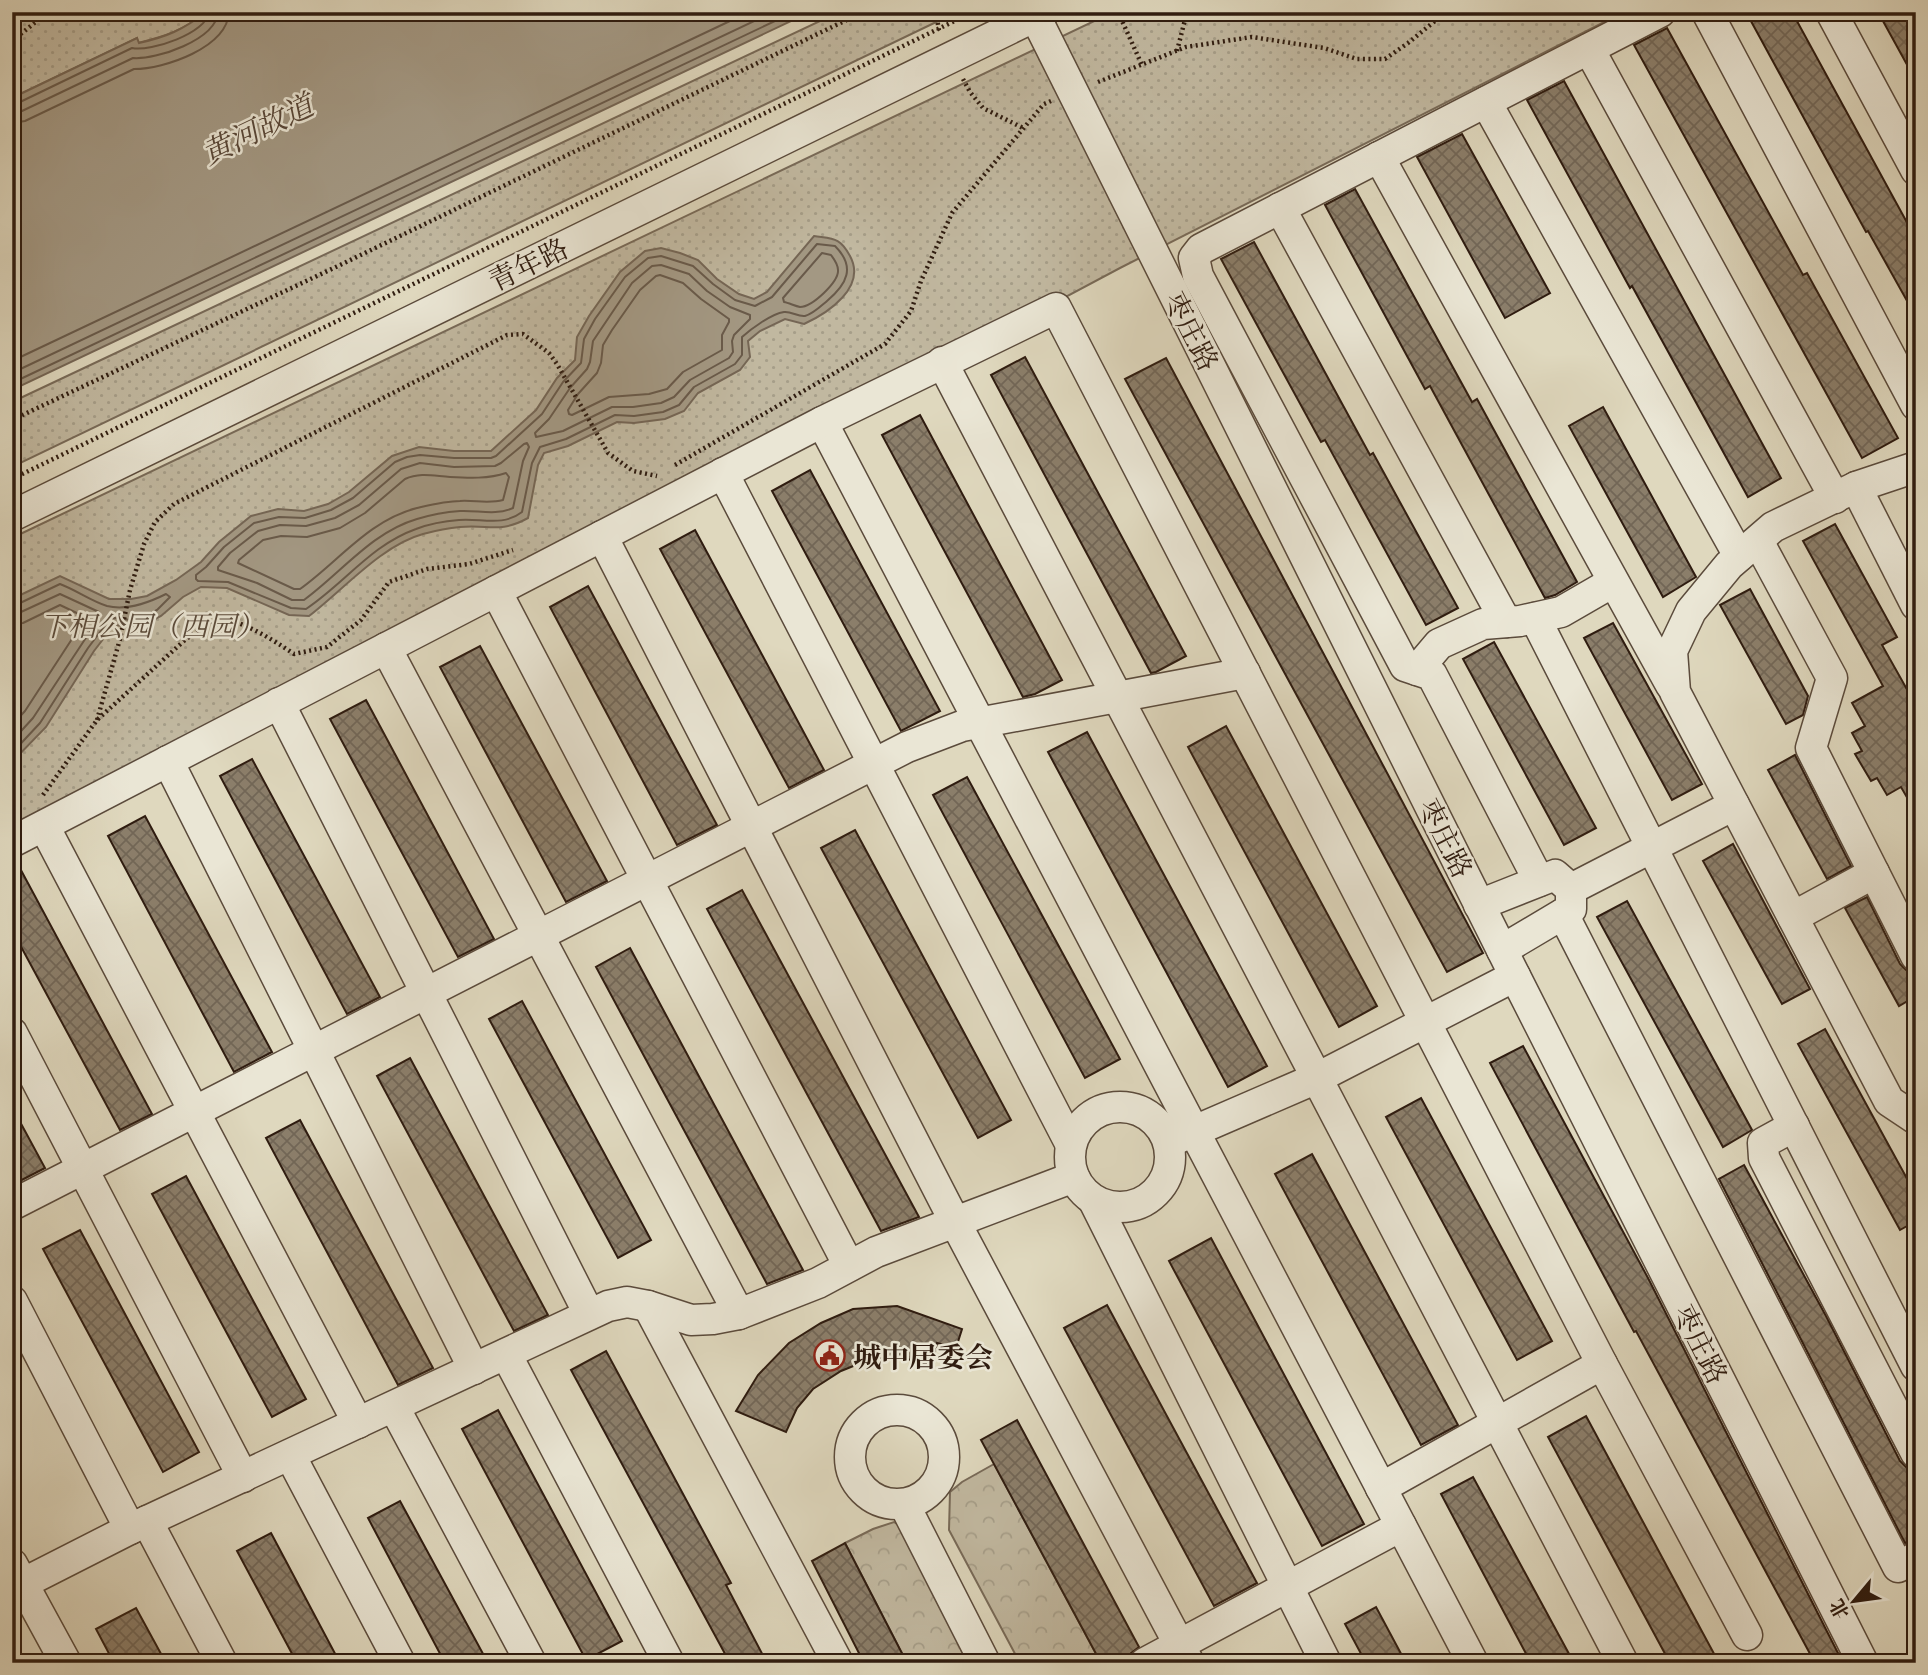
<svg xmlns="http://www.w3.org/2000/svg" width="1928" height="1675" font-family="'Gentium Book Plus','Noto Serif SC',serif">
<defs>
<pattern id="forest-crowns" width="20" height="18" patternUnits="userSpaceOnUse" patternTransform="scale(1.75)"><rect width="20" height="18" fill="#c1b8a0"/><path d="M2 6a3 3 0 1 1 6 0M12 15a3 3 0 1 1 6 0" fill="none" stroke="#a69e89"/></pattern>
<pattern id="park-dots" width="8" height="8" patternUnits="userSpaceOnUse" patternTransform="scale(1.75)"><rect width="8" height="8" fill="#c1b8a0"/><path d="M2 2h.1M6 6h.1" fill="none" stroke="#a69e89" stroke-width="1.8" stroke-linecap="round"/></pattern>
<pattern id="building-cross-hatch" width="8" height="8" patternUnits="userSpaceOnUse" patternTransform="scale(1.75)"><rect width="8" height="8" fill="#8b7e6a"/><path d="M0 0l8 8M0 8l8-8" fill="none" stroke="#726656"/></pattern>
</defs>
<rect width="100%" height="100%" fill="#dfd8be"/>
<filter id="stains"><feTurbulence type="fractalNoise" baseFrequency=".00286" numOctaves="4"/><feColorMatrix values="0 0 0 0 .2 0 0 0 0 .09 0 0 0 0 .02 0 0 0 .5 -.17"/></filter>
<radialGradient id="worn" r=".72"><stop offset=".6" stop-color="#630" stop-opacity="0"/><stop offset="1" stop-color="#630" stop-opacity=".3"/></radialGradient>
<g fill="url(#forest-crowns)" stroke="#786a58" stroke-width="2">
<polygon points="994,1464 1101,1663 1020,1663 949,1530 950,1492 962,1482"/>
<polygon points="894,1522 903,1528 976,1663 907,1663 845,1543 873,1529"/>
</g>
<g fill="url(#park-dots)" stroke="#786a58" stroke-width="2">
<path d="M 12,12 L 206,12 C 182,31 167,36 138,43 L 137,38 L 12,98 Z"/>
<polygon points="839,12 957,12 12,467 12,402"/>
<polygon points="1113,12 1624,12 1120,268 12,858 12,538"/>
</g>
<g fill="#a39883" stroke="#756655" stroke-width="2">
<path d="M 206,12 L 810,12 L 12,390 L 12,98 L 137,38 L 139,43 C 166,37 183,30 206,12 Z"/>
<path d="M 814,236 C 833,239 840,237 850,256 C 867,287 828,313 804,324 L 785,319 L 760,331 L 748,341 L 750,357 L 740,370 L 698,393 L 684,411 L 665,419 L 634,423 L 617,422 L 568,446 L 544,453 L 538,465 L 528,518 C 499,534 489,524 460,527 C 448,528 434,531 423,534 C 382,545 343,590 309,616 L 289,615 L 227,588 L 201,587 L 183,597 L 161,616 L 142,626 L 131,627 L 114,625 L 94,651 L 46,727 L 12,762 L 12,599 L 60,576 L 109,599 L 131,599 L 147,596 L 176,580 L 201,562 L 219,542 L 251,516 L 278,509 L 304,511 L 328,504 L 349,492 L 392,456 L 419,447 L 454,451 L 491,451 L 536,410 L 557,378 L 575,360 L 577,337 L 589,316 L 620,272 L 645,251 L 661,248 L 680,253 L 698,260 L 717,279 L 739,294 L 754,299 L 767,292 Z"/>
</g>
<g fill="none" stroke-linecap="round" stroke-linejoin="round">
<g stroke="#695a4a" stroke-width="2">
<path d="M 12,104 L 18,103 L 132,48 C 151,52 207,33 209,12"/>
<path d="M 12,113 L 22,111 L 133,58 C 156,60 216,40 218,12"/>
<path d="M 12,123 L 25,121 L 134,69 C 164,69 227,48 229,12"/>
<path d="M 817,244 L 835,246 C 856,267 847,284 827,301 C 821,306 813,314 805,316 C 798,317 791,311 784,312 C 771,314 751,329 742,337 L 742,355 L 735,364 L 694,387 L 679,405 L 663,412 L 634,416 L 615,415 L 566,439 L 540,447 L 532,463 L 522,512 C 503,527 481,518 459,520 C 445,521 429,524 416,529 C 371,545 345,583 306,609 L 291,608 L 228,582 L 198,581 L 196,579 L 196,575 L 206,567 L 224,547 L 254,523 L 279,517 L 305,518 L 331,510 L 353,498 L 395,462 L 407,457 L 420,455 L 454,458 L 491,458 L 496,456 L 542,414 L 563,382 L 581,363 L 584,339 L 595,319 L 625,277 L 648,258 L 661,256 L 693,266 L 713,284 L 735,300 L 755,306 L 772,297 Z"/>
<path d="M 822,253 L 831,255 C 834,259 838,264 838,270 C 839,282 812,307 800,307 C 795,306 789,303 784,302 L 783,298 Z"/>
<polygon points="661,265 689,274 707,291 730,307 750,315 750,319 734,335 732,341 733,352 729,358 690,380 674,397 661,403 633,407 612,407 563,431 536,437 535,433 549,419 570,388 587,369 590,362 593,341 632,283 652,266"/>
<polygon points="660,275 683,283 701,299 729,319 729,322 722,335 722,350 683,372 667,389 649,394 609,397 572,415 569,414 568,410 578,394 597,373 601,363 603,345 612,330 640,290 656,276"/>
<polyline points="12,361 749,12"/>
<polyline points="12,373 773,12"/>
<polyline points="12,383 794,12"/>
<path d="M 527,443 L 529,447 L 523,461 L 513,508 C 495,516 478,510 460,511 C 446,512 430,515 417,519 C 372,532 341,573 304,600 L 292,600 L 257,583 L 218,570 L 218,567 L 230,553 L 258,531 L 280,525 L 306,526 L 335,518 L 359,505 L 401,469 L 420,463 L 454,467 L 495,466 L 501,463 L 524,444 Z"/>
<path d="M 506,473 L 509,477 L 503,500 C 489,504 474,500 460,501 C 446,501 430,505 417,508 C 369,520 338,562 300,589 L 294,589 L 238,563 L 239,560 L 263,540 L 281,536 L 307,537 L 340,528 L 365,513 L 405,479 C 420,472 434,476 450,477 C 468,478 489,479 506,473 Z"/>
<path d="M 12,605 L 18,604 L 60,584 C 76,590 91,601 107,606 C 127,611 148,603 166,594 L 170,597 L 157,610 L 140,619 L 131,620 L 115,618 L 109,620 L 88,648 L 40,723 L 12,753"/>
<polyline points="12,614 21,612 60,594 99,612 101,615 33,718 12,741"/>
<polyline points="12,624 23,623 60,605 83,616 85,619 25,711 12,725"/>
</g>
</g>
<g fill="url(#building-cross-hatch)" stroke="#2f1c10" stroke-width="2">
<polygon points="1746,12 1792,12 1916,239 1916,317 1868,231 1866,232"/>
<polygon points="1878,12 1916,12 1916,81"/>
<polygon points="1667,28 1803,275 1807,273 1898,438 1862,458 1634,45"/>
<polygon points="1564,81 1781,478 1748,497 1632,286 1630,288 1527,100"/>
<polygon points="1462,134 1550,293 1505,318 1417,157"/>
<polygon points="1355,189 1472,402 1477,399 1577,582 1555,595 1545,598 1430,386 1425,389 1325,205"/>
<polygon points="1254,242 1370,455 1373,453 1458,608 1426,625 1325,440 1321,442 1221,259"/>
<polygon points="1025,357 1186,656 1156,672 1151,673 991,375"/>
<polygon points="1166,358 1483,953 1447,972 1125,379"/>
<polygon points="1603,407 1696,577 1663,597 1569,426"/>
<polygon points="920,415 1062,680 1035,694 1023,697 882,435"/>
<polygon points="810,470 940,711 901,731 772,491"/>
<polygon points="1835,524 1897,637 1882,645 1909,693 1916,690 1916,813 1901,787 1887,795 1877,778 1871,781 1855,754 1862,751 1852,733 1865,726 1852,703 1883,686 1803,541"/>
<polygon points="695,530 824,770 789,788 660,549"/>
<polygon points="588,586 717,825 677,845 550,607"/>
<polygon points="1750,589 1808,696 1803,715 1786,724 1720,605"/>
<polygon points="1613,623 1702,784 1672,800 1584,638"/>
<polygon points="1494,642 1596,828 1564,845 1463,659"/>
<polygon points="480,646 607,881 566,902 440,667"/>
<polygon points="366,700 494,939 458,957 330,719"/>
<polygon points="1226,726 1377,1006 1339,1027 1188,747"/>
<polygon points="1087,732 1267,1066 1228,1087 1048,752"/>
<polygon points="1795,755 1851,866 1827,879 1768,770"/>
<polygon points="252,759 380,997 347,1014 220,776"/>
<polygon points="967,777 1120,1059 1085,1078 933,795"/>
<polygon points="145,816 272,1052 234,1072 108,836"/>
<polygon points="855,830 1011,1120 978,1138 821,848"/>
<polygon points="1733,844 1810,989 1782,1004 1703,861"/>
<polygon points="12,859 15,859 152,1114 120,1130 12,930"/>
<polygon points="742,890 919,1217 881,1231 707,909"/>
<polygon points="1867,897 1900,964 1906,970 1913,973 1916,978 1916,996 1899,1006 1845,908"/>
<polygon points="1627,901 1752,1130 1723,1147 1597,917"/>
<polygon points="630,948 803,1270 767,1284 596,967"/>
<polygon points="522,1001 651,1240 618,1258 489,1019"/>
<polygon points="1825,1029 1916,1195 1916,1221 1900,1230 1798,1044"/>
<polygon points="1523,1046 1648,1278 1843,1663 1815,1663 1636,1331 1634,1332 1490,1063"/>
<polygon points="410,1058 548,1315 514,1331 377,1076"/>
<polygon points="1421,1098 1552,1341 1517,1360 1386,1117"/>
<polygon points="12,1107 45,1168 12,1185"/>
<polygon points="300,1120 433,1368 398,1385 266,1138"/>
<polygon points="1312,1154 1458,1425 1421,1445 1275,1174"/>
<polygon points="1744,1165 1826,1316 1900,1461 1906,1467 1911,1469 1916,1478 1916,1540 1905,1543 1719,1179"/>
<polygon points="186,1176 306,1399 272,1417 152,1194"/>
<polygon points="80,1230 199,1452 163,1472 43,1249"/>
<polygon points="1211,1238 1364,1524 1322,1546 1169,1261"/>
<polygon points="1107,1305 1257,1583 1214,1606 1064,1328"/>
<polygon points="897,1306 962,1329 956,1348 937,1343 932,1365 898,1357 873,1358 841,1371 813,1389 797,1408 786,1432 736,1411 758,1375 789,1343 821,1323 853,1309"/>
<polygon points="606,1351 731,1583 726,1585 767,1663 730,1663 571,1370"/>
<polygon points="498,1410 622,1641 586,1660 462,1429"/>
<polygon points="1586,1416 1719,1663 1670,1663 1548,1437"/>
<polygon points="1017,1420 1139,1647 1131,1653 1128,1661 1124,1663 1101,1663 981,1440"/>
<polygon points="1473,1477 1574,1663 1531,1663 1441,1494"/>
<polygon points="400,1501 488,1663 445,1663 368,1518"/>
<polygon points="271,1533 340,1663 297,1663 237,1551"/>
<polygon points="845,1543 907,1663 864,1663 812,1561"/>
<polygon points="1376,1607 1406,1663 1366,1663 1345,1624"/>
<polygon points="136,1608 166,1663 114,1663 96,1629"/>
</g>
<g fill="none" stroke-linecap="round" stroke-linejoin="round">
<defs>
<g id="minor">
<polyline points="1033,12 1515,976 1863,1663"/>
<polyline points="1707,12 1916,405"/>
<polyline points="1831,12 1916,170"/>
<polyline points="1589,49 1835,498"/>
<polyline points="1486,102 1739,556"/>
<polyline points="1379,157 1671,685"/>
<polyline points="1280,208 1506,622"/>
<polyline points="942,362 1623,1663"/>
<polyline points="822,422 1473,1663"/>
<polyline points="1916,467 1856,487 1773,527 1729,565 1691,611 1672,651 1675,692 1889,1101 1916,1119"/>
<polyline points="723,473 1071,1145"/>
<polyline points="1856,487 1916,605"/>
<polyline points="12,516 1044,12"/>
<polyline points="602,536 955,1222 1189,1663"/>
<polyline points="1758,541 1832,678 1811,748 1916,956"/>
<polyline points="496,591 849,1266"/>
<polyline points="1535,618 1916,1366"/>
<polyline points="386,648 739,1314"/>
<polyline points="1417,670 1439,644 1483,624 1520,621 1561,612 1613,582"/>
<polyline points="279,703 589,1314"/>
<polyline points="168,761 474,1369"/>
<polyline points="44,826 358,1423"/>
<polyline points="12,842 822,422 1056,308 1602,1364 1747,1635"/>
<polyline points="1539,881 1432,675 1405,666 1198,276 1194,258 1201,249 1660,12"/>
<polyline points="1571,889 1734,805"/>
<polyline points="1479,905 1555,875 1571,889 1571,909 1502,950"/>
<polyline points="1563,914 1898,1567 1916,1557"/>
<polyline points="1793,917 1874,873"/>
<polyline points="12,1033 243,1477"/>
<circle cx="1120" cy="1157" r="50"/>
<polyline points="1794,1126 1763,1143 1764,1158 1916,1453"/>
<polyline points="1169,1142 1317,1078 1515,976"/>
<polyline points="1094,1201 1326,1663"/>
<polyline points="12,1205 907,747 962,726 1245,673"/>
<polyline points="12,1301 130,1529"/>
<polyline points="648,1306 838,1663"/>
<polyline points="506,1354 669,1663"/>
<polyline points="394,1407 531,1663"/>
<circle cx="897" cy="1457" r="47"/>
<polyline points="290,1455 400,1663"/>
<polyline points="1381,1488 1602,1364"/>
<polyline points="904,1504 985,1663"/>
<polyline points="147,1521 222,1663"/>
<polyline points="12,1564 66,1663"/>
<polyline points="12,1589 130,1529 608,1306 627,1302 648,1306 691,1320 713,1319 739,1314 818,1283 876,1252 1074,1177"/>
<polyline points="1145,1663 1401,1526"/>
</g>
</defs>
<use href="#minor" stroke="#5b4b3c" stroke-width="33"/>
<g stroke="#2f1c10" stroke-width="4.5" stroke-dasharray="2 3.5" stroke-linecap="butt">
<polyline points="936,12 939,31"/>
<polyline points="1118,12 1142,65"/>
<polyline points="12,41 48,12"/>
<polyline points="1177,51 1187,12"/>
<polyline points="963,79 970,92 983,108 1023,128"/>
<polyline points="1098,82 1186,47 1252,37 1324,48 1357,59 1385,59 1408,43 1446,12"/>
<polyline points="12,420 338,266 863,12"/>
<polyline points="675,465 885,344 911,311 921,281 952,213 1044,104 1051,101"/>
<polyline points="12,479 973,12"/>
<polyline points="97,720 120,639 130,590 144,544 155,522 174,504 507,335 523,334 549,353 557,364 608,453 633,471 657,476"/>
<path d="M 43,795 L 97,720 L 186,639 L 219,617 C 248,624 270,638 294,654 L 327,647 L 361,620 L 389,582 L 427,569 L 469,564 L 513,550"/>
</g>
<use href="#minor" stroke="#eae6d5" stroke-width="30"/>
</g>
<defs>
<symbol id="civic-ring" viewBox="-11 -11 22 22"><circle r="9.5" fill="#eae6d5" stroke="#8f2418" stroke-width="1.5"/><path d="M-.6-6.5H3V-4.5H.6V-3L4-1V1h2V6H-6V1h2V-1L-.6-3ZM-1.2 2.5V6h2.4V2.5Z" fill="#8f2418"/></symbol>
</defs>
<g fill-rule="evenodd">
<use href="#civic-ring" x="812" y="1338" width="35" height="35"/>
</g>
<g text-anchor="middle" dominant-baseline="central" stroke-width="5" stroke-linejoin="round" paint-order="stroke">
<g font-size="28" fill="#2f1c10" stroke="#eae6d5">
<text transform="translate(528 264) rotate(-26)">青年路</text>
<text transform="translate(1192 331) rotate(63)">枣庄路</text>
<text transform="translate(1446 838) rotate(63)">枣庄路</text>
<text transform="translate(1701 1344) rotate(63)">枣庄路</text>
</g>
<g font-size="28" font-style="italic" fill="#5b4b3b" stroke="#eae6d5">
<text x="152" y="625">下相公园（西园）</text>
</g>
<g font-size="28" font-weight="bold" fill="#2f1c10" stroke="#eae6d5" text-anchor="start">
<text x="853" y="1356">城中居委会</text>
</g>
<g font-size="30" font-style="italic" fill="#584738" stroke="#eae6d5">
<text transform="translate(257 129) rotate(-26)">黄河故道</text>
</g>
</g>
<rect width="1928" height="1675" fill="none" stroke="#dfd8be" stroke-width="42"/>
<rect x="14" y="14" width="1900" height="1647" fill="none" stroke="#2f1c10" stroke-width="3.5"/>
<rect x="21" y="21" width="1886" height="1633" fill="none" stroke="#2f1c10" stroke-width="2"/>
<g transform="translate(1854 1601) rotate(241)" stroke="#eae6d5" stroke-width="5" paint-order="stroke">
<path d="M0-5L12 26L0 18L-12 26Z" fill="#2f1c10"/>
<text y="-10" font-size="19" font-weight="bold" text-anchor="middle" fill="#2f1c10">北</text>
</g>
<rect width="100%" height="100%" filter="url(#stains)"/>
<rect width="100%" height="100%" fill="url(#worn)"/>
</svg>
